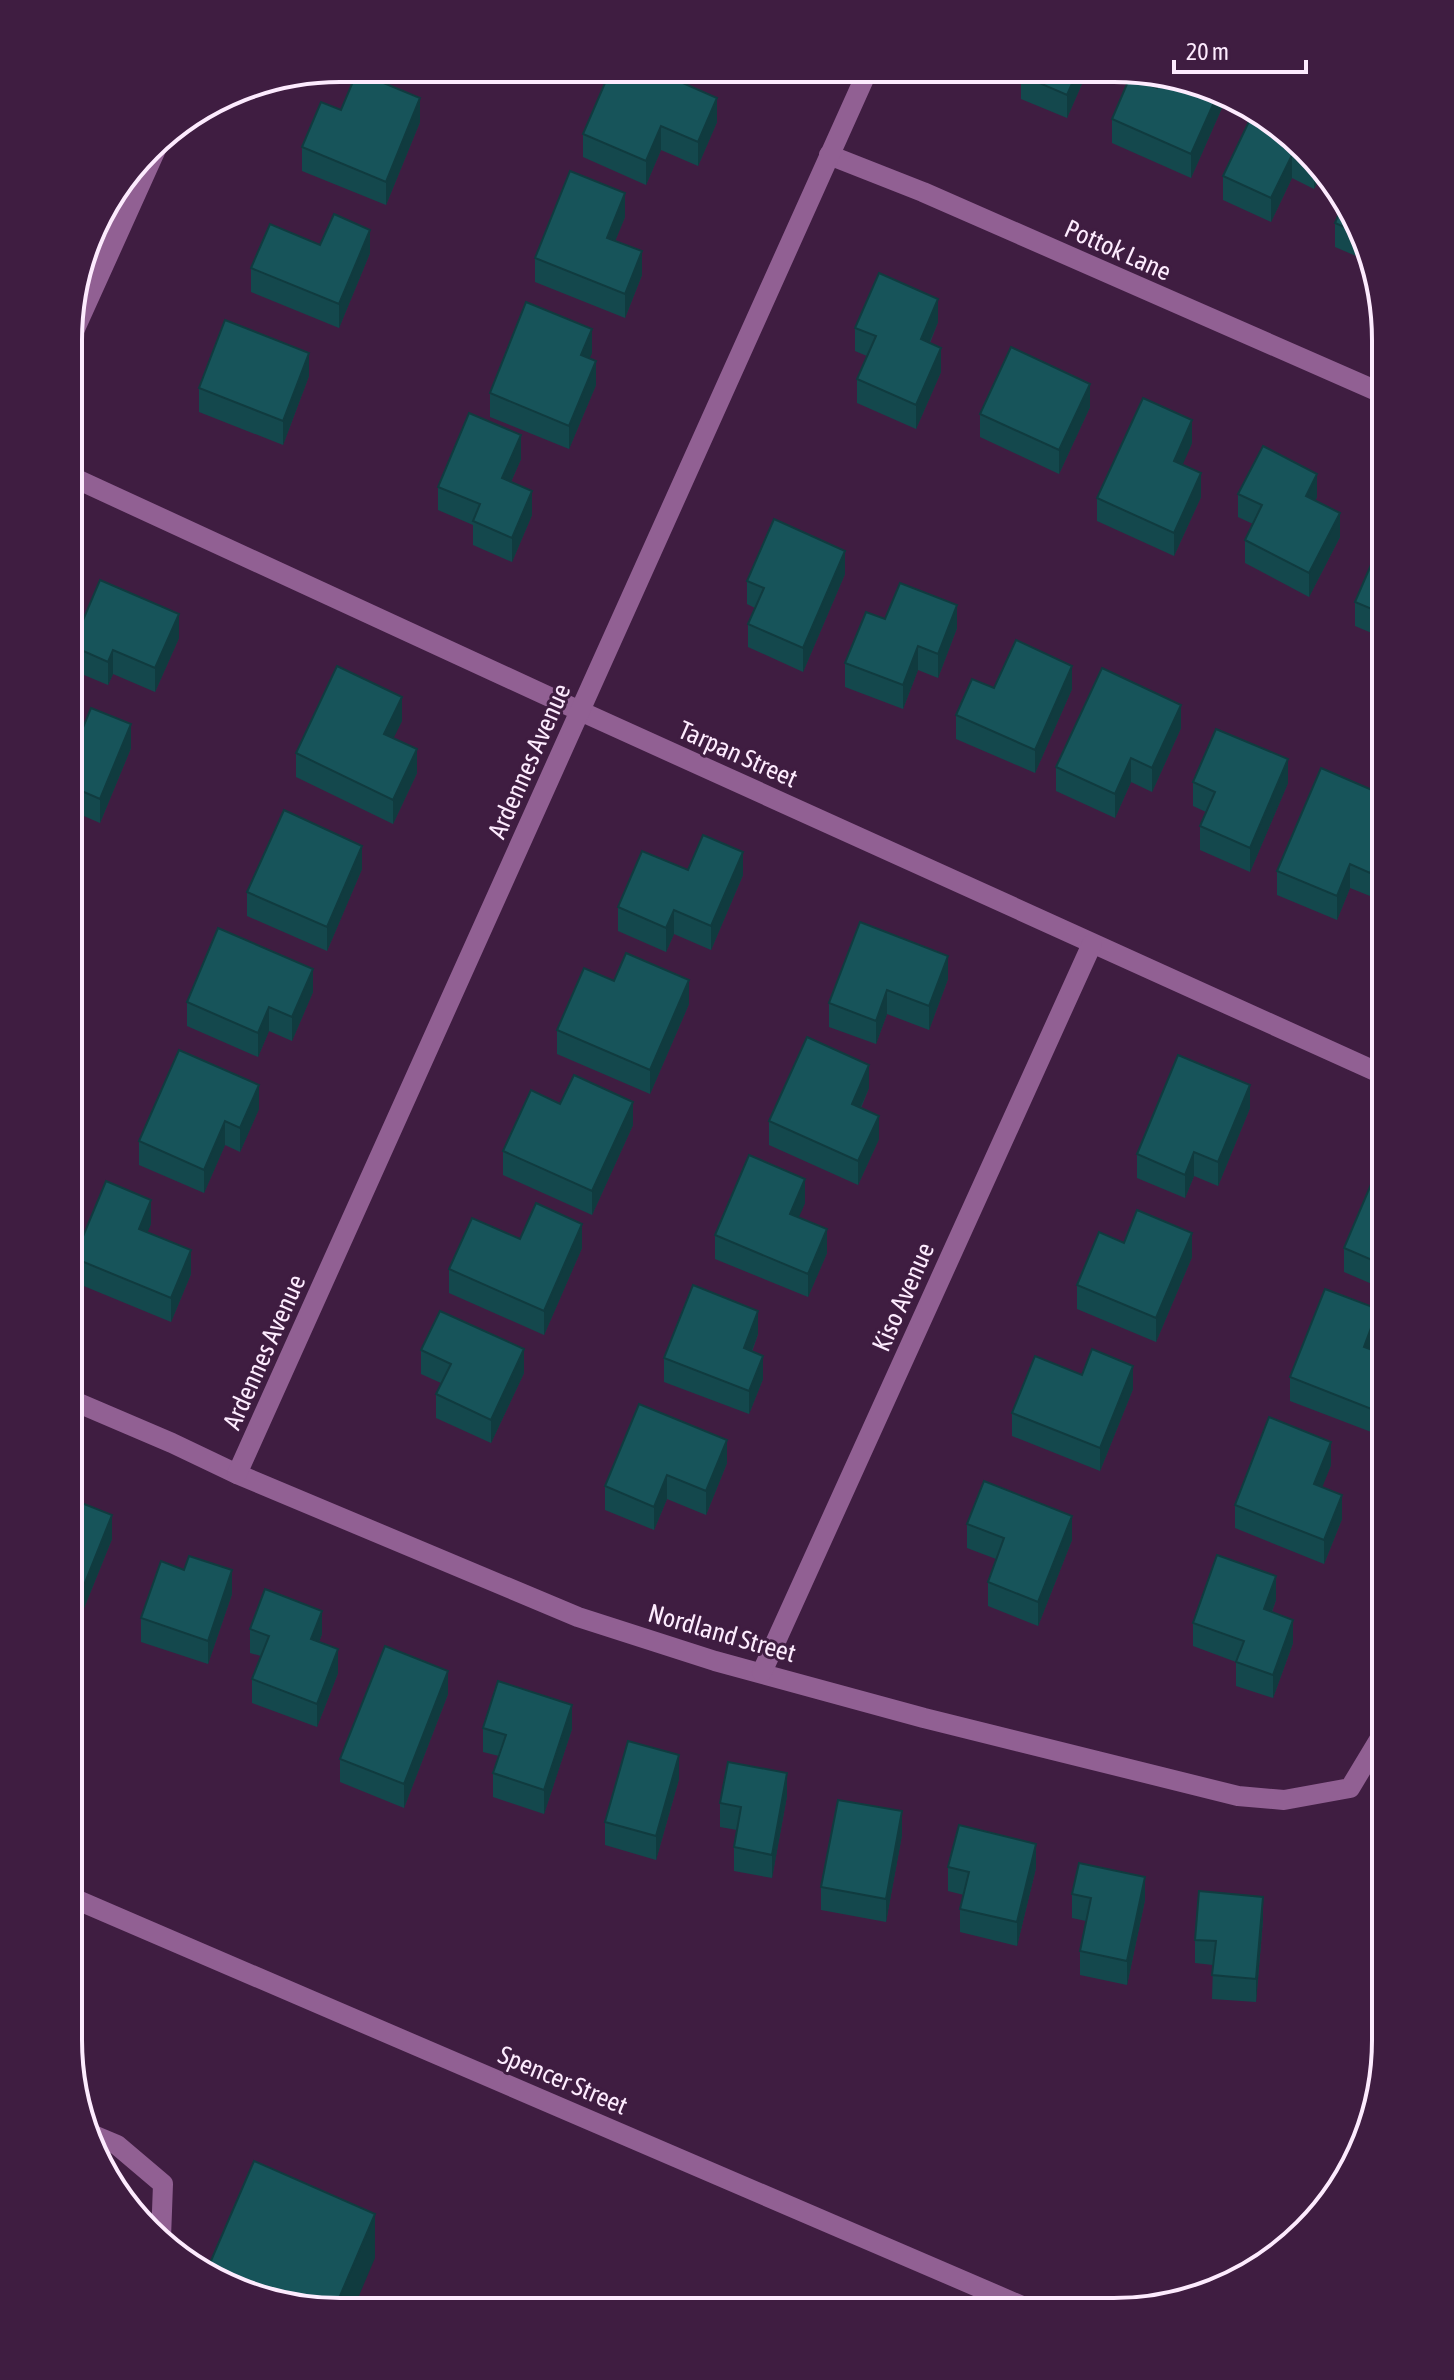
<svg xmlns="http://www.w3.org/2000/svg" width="1454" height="2380" font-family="'Asap Condensed',sans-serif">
<rect width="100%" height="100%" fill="#3f1d41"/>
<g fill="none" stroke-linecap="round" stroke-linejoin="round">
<polyline stroke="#916093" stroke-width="20" points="86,2132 117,2145 163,2184 161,2238"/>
<g stroke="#916093" stroke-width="20">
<polyline points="829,155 923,192 1386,395"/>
<polyline points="70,340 163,134"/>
<polyline points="70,476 580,711 1386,1076"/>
<polyline points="69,1399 172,1443 237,1474 578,1617 715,1661 924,1718 1238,1796 1284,1800 1350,1788 1385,1730"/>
<polyline points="237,1474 868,70"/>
<polyline points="762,1672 1092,944"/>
</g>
<polyline stroke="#916093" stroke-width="20" points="68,1896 1036,2312"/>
</g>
<g fill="#14484d">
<polygon points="721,69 745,69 742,77"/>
<polygon points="1020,70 1088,70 1067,118 1021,99 1021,75 1023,71"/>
<polygon points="1157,88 1225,101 1191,178 1112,143 1112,119"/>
<polygon points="420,122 386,205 302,171 302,147"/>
<polygon points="717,122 698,166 661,150 646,185 583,157 583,134"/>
<polygon points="1280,124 1320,177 1314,189 1292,178 1271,222 1223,200 1223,176"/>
<polygon points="625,217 615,241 642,275 625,318 535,282 535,258"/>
<polygon points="1335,223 1365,236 1370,262 1335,247"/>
<polygon points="320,245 370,253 339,328 251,292 251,268"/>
<polygon points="938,322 930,343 941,372 916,429 857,403 857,379 867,356 855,351 855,328"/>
<polygon points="592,353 589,358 596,385 569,449 490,417 490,393"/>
<polygon points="309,376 283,445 199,412 199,388"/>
<polygon points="1090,407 1059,474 980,437 980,414"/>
<polygon points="1192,443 1182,465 1201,497 1174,556 1097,521 1097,498"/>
<polygon points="521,459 511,482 532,515 512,562 473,545 473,525 438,510 438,487"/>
<polygon points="1238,494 1317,497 1315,501 1340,537 1309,597 1245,563 1245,540 1253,524 1238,517"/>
<polygon points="1386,530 1386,639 1355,626 1355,602"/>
<polygon points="845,574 803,672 748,647 748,624 755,608 747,604 747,581"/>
<polygon points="885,619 957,628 938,678 918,670 903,709 845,687 845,663"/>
<polygon points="179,638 155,692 113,674 108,685 72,670 72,646"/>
<polygon points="994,688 1072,689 1035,773 956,739 956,715"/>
<polygon points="402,721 393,738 417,773 393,824 296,777 296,753"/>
<polygon points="1181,728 1152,792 1131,782 1115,818 1056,791 1056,767"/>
<polygon points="70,745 75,747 131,748 100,823 70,810"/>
<polygon points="1193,782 1288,783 1250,872 1200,850 1200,826 1206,812 1193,806"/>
<polygon points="1386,796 1386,861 1370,896 1350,888 1337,920 1277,895 1277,871"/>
<polygon points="362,869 327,951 247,916 247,892"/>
<polygon points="688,870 743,875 711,950 674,934 666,952 618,931 618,907"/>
<polygon points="860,922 948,979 929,1030 887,1014 876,1044 829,1027 829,1003"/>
<polygon points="614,981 689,1004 650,1094 557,1054 557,1030"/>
<polygon points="313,992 292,1041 269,1031 258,1057 187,1026 187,1002"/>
<polygon points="869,1088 861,1108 879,1139 858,1185 769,1145 769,1121"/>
<polygon points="560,1104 633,1125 592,1215 503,1175 503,1151"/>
<polygon points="1250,1108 1218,1186 1194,1176 1185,1198 1137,1178 1137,1154"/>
<polygon points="259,1109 240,1152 225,1145 204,1193 139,1165 139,1141"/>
<polygon points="1386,1179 1386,1290 1344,1272 1344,1248"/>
<polygon points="805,1203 798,1218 827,1253 808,1297 715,1259 715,1235"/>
<polygon points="151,1224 147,1232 191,1274 171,1322 74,1282 74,1258"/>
<polygon points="520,1239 582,1248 544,1335 449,1293 449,1269"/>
<polygon points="1192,1257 1156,1342 1077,1309 1077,1285"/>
<polygon points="1378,1333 1371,1350 1386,1355 1386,1419 1379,1435 1290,1401 1290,1377"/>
<polygon points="758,1334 752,1352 763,1379 749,1414 664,1382 664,1358"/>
<polygon points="421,1350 524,1373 491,1443 436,1418 436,1394 441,1383 421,1374"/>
<polygon points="1082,1375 1133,1389 1100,1471 1012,1436 1012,1413"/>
<polygon points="727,1463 706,1515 667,1499 654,1530 605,1510 605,1486"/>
<polygon points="1331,1465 1322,1487 1342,1519 1324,1564 1235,1528 1235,1505"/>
<polygon points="69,1498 112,1539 78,1623 69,1620"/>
<polygon points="967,1524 1072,1540 1038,1626 988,1606 988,1582 996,1559 967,1548"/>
<polygon points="232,1594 208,1664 141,1642 141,1618"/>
<polygon points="1276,1600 1272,1612 1293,1643 1273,1698 1236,1686 1236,1662 1193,1646 1193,1623"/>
<polygon points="250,1629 322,1634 319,1642 338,1673 317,1727 252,1703 252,1679 261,1656 250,1653"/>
<polygon points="448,1694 404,1808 340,1782 340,1759"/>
<polygon points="483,1728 572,1729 544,1814 493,1797 493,1773 499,1756 483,1752"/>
<polygon points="679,1779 656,1860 605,1845 605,1822"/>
<polygon points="787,1796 772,1878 734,1871 734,1847 737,1830 720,1827 720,1803"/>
<polygon points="902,1835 886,1922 821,1910 821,1887"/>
<polygon points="948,1867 1036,1868 1017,1946 960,1932 960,1909 964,1895 948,1891"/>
<polygon points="1385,1869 1385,1916 1375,1899 1375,1875"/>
<polygon points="1072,1894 1145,1900 1127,1985 1080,1975 1080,1951 1086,1921 1072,1918"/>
<polygon points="1263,1920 1256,2002 1212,1999 1213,1965 1195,1963 1195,1940"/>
</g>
<g fill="#103b3f">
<polygon points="1078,70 1088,70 1067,118 1067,95"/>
<polygon points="420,98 420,122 386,205 386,182"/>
<polygon points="717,98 717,122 698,166 698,142"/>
<polygon points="1216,98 1225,101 1191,178 1191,154"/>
<polygon points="661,126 661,150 646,185 646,161"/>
<polygon points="1292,155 1292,178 1271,222 1271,198"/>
<polygon points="1314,169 1320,177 1314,189"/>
<polygon points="625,193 625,217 607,261 607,238"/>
<polygon points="370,230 370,253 339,328 339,304"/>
<polygon points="642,251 642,275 625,318 625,294"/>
<polygon points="938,299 938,322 921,363 921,339"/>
<polygon points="592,329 592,353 581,378 581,355"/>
<polygon points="941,348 941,372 916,429 916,405"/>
<polygon points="309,353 309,376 283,445 283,421"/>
<polygon points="596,361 596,385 569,449 569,426"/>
<polygon points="1090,384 1090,407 1059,474 1059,450"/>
<polygon points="1192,420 1192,443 1174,485 1174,461"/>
<polygon points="521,435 521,459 502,502 502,478"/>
<polygon points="1201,473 1201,497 1174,556 1174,533"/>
<polygon points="1317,474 1317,497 1306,520 1306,496"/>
<polygon points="532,491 532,515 512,562 512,538"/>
<polygon points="1340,513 1340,537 1309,597 1309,573"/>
<polygon points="845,551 845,574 803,672 803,648"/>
<polygon points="957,605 957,628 938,678 938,654"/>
<polygon points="179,614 179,638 155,692 155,668"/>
<polygon points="918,646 918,670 903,709 903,685"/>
<polygon points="113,650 113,674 108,685 108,662"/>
<polygon points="1072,666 1072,689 1035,773 1035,750"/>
<polygon points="402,697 402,721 384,758 384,734"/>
<polygon points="1181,705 1181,728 1152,792 1152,768"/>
<polygon points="131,724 131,748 100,823 100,799"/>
<polygon points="417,749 417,773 393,824 393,800"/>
<polygon points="1131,758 1131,782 1115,818 1115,794"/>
<polygon points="1288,759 1288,783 1250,872 1250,848"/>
<polygon points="1386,838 1386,861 1370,896 1370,873"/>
<polygon points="362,846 362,869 327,951 327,927"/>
<polygon points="743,852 743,875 711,950 711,926"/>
<polygon points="75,859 75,882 70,895 70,872"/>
<polygon points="1350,864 1350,888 1337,920 1337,896"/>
<polygon points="674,910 674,934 666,952 666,928"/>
<polygon points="948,956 948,979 929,1030 929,1006"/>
<polygon points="313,969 313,992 292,1041 292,1017"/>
<polygon points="689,980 689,1004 650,1094 650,1070"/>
<polygon points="887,990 887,1014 876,1044 876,1021"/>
<polygon points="269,1007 269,1031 258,1057 258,1033"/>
<polygon points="869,1065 869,1088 852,1127 852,1104"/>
<polygon points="259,1085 259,1109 240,1152 240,1128"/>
<polygon points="1250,1085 1250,1108 1218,1186 1218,1162"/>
<polygon points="633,1102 633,1125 592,1215 592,1191"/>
<polygon points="879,1116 879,1139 858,1185 858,1161"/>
<polygon points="225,1121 225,1145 204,1193 204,1170"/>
<polygon points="1194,1152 1194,1176 1185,1198 1185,1175"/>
<polygon points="805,1179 805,1203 790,1238 790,1214"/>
<polygon points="151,1200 151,1224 139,1253 139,1229"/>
<polygon points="582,1224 582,1248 544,1335 544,1311"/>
<polygon points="827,1229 827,1253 808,1297 808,1274"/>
<polygon points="1192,1233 1192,1257 1156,1342 1156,1318"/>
<polygon points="191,1250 191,1274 171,1322 171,1298"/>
<polygon points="1378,1309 1378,1333 1364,1370 1364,1347"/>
<polygon points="758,1311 758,1334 744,1372 744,1348"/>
<polygon points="524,1349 524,1373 491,1443 491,1420"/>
<polygon points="763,1356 763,1379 749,1414 749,1391"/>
<polygon points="1133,1366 1133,1389 1100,1471 1100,1448"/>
<polygon points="1386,1396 1386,1419 1379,1435 1379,1412"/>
<polygon points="727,1440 727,1463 706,1515 706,1491"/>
<polygon points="1331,1442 1331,1465 1314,1508 1314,1484"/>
<polygon points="667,1475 667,1499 654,1530 654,1507"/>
<polygon points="1342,1495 1342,1519 1324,1564 1324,1540"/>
<polygon points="112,1515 112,1539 78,1623 78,1600"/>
<polygon points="1072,1516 1072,1540 1038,1626 1038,1602"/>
<polygon points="232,1570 232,1594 208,1664 208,1641"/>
<polygon points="1276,1576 1276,1600 1264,1633 1264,1609"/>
<polygon points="322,1611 322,1634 311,1663 311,1639"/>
<polygon points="1293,1620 1293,1643 1273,1698 1273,1675"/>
<polygon points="338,1649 338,1673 317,1727 317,1704"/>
<polygon points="448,1671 448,1694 404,1808 404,1784"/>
<polygon points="572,1705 572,1729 544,1814 544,1790"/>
<polygon points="679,1755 679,1779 656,1860 656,1836"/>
<polygon points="787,1773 787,1796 772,1878 772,1855"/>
<polygon points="902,1811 902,1835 886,1922 886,1899"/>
<polygon points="1036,1844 1036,1868 1017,1946 1017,1922"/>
<polygon points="1145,1877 1145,1900 1127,1985 1127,1961"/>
<polygon points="1263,1897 1263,1920 1256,2002 1256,1979"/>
<polygon points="375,2214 375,2258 353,2310 334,2310"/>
</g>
<g fill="#17545a" stroke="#103b3f" stroke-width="2">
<polygon points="611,69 651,69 717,98 698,142 661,126 646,161 583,134"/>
<polygon points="1023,70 1078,70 1067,95 1021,75"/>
<polygon points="357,72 420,98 386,182 302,147 321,102 341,110"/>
<polygon points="1162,76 1216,98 1191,154 1112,119 1130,77 1157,88"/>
<polygon points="1253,113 1280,124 1310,163 1292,155 1271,198 1223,176"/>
<polygon points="570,171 625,193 607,238 642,251 625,294 535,258"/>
<polygon points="1342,206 1365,236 1335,223"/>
<polygon points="334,214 370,230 339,304 251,268 270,224 320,245"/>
<polygon points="879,273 938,299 921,339 941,348 916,405 857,379 876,336 855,328"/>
<polygon points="526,302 592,329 581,355 596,361 569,426 490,393"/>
<polygon points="225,320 309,353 283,421 199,388"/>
<polygon points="1011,347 1090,384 1059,450 980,414"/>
<polygon points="1143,398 1192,420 1174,461 1201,473 1174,533 1097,498"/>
<polygon points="469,413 521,435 502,478 532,491 512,538 473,521 480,504 438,487"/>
<polygon points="1263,446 1317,474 1306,496 1340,513 1309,573 1245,540 1262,505 1238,494"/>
<polygon points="774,519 845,551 803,648 748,624 764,588 747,581"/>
<polygon points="1386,530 1386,615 1355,602"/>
<polygon points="100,580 179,614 155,668 113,650 108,662 72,646"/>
<polygon points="900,583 957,605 938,654 918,646 903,685 845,663 866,612 885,619"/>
<polygon points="1016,640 1072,666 1035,750 956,715 972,679 994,688"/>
<polygon points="337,666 402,697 384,734 417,749 393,800 296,753"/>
<polygon points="1102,668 1181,705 1152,768 1131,758 1115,794 1056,767"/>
<polygon points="91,708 131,724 100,799 70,786 70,745 75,747"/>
<polygon points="1216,729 1288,759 1250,848 1200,826 1215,792 1193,782"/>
<polygon points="1321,768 1386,796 1386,838 1370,873 1350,864 1337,896 1277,871"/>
<polygon points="284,810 362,846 327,927 247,892"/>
<polygon points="703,835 743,852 711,926 674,910 666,928 618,907 642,851 688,870"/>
<polygon points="70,856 75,859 70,872"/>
<polygon points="860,922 948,956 929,1006 887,990 876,1021 829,1003"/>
<polygon points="218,928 313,969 292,1017 269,1007 258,1033 187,1002"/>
<polygon points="626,953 689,980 650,1070 557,1030 584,968 614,981"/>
<polygon points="807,1037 869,1065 852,1104 879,1116 858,1161 769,1121"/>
<polygon points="179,1050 259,1085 240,1128 225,1121 204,1170 139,1141"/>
<polygon points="1178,1055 1250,1085 1218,1162 1194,1152 1185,1175 1137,1154"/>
<polygon points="574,1075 633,1102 592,1191 503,1151 531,1090 560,1104"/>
<polygon points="749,1155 805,1179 790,1214 827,1229 808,1274 715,1235"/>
<polygon points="1375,1175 1386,1179 1386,1266 1344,1248"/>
<polygon points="106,1181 151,1200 139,1229 191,1250 171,1298 74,1258"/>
<polygon points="536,1203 582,1224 544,1311 449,1269 472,1218 520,1239"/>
<polygon points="1137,1210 1192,1233 1156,1318 1077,1285 1099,1232 1124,1243"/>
<polygon points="693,1285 758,1311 744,1348 763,1356 749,1391 664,1358"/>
<polygon points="1325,1289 1378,1309 1364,1347 1386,1355 1386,1396 1379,1412 1290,1377"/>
<polygon points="440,1311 524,1349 491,1420 436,1394 451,1364 421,1350"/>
<polygon points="1092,1349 1133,1366 1100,1448 1012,1413 1035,1356 1082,1375"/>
<polygon points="639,1404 727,1440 706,1491 667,1475 654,1507 605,1486"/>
<polygon points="1269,1417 1331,1442 1314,1484 1342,1495 1324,1540 1235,1505"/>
<polygon points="984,1481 1072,1516 1038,1602 988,1582 1004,1538 967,1524"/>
<polygon points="69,1498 112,1515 78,1600 69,1596"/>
<polygon points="1217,1555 1276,1576 1264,1609 1293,1620 1273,1675 1236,1662 1244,1641 1193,1623"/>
<polygon points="189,1556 232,1570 208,1641 141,1618 161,1561 184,1570"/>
<polygon points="265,1589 322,1611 311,1639 338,1649 317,1704 252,1679 269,1636 250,1629"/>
<polygon points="385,1646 448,1671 404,1784 340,1759"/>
<polygon points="498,1681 572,1705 544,1790 493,1773 506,1735 483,1728"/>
<polygon points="628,1741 679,1755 656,1836 605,1822"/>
<polygon points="728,1762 787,1773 772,1855 734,1847 741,1807 720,1803"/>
<polygon points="838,1800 902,1811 886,1899 821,1887"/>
<polygon points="959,1825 1036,1844 1017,1922 960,1909 969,1872 948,1867"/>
<polygon points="1079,1863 1145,1877 1127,1961 1080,1951 1091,1898 1072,1894"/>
<polygon points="1385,1869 1385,1892 1375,1875"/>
<polygon points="1199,1891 1263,1897 1256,1979 1212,1975 1216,1941 1195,1940"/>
<polygon points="254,2161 375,2214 334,2310 305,2310 207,2270"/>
</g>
<g text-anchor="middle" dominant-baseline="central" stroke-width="6" stroke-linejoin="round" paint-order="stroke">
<g font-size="26" fill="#fdebfe" stroke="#3f1d41">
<text transform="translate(1118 250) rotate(24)">Pottok Lane</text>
<text transform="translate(738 754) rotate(24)">Tarpan Street</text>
<text transform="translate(529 761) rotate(-66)">Ardennes Avenue</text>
<text transform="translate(903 1297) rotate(-66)">Kiso Avenue</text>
<text transform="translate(264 1352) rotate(-66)">Ardennes Avenue</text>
<text transform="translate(722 1633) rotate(16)">Nordland Street</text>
<text transform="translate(563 2080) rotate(23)">Spencer Street</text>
</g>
</g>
<path d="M0 0H1454V2380H0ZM340 82H1114A258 258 0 0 1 1372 340V2040A258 258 0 0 1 1114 2298H340A258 258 0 0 1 82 2040V340A258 258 0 0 1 340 82Z" fill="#3f1d41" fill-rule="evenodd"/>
<path fill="none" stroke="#fdebfe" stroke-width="4" d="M340 82H1114A258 258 0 0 1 1372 340V2040A258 258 0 0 1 1114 2298H340A258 258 0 0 1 82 2040V340A258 258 0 0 1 340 82Z"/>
<path d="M1174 60v12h132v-12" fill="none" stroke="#fdebfe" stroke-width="4"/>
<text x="1186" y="60" font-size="24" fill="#fdebfe" stroke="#3f1d41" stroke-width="6" paint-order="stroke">20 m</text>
</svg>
